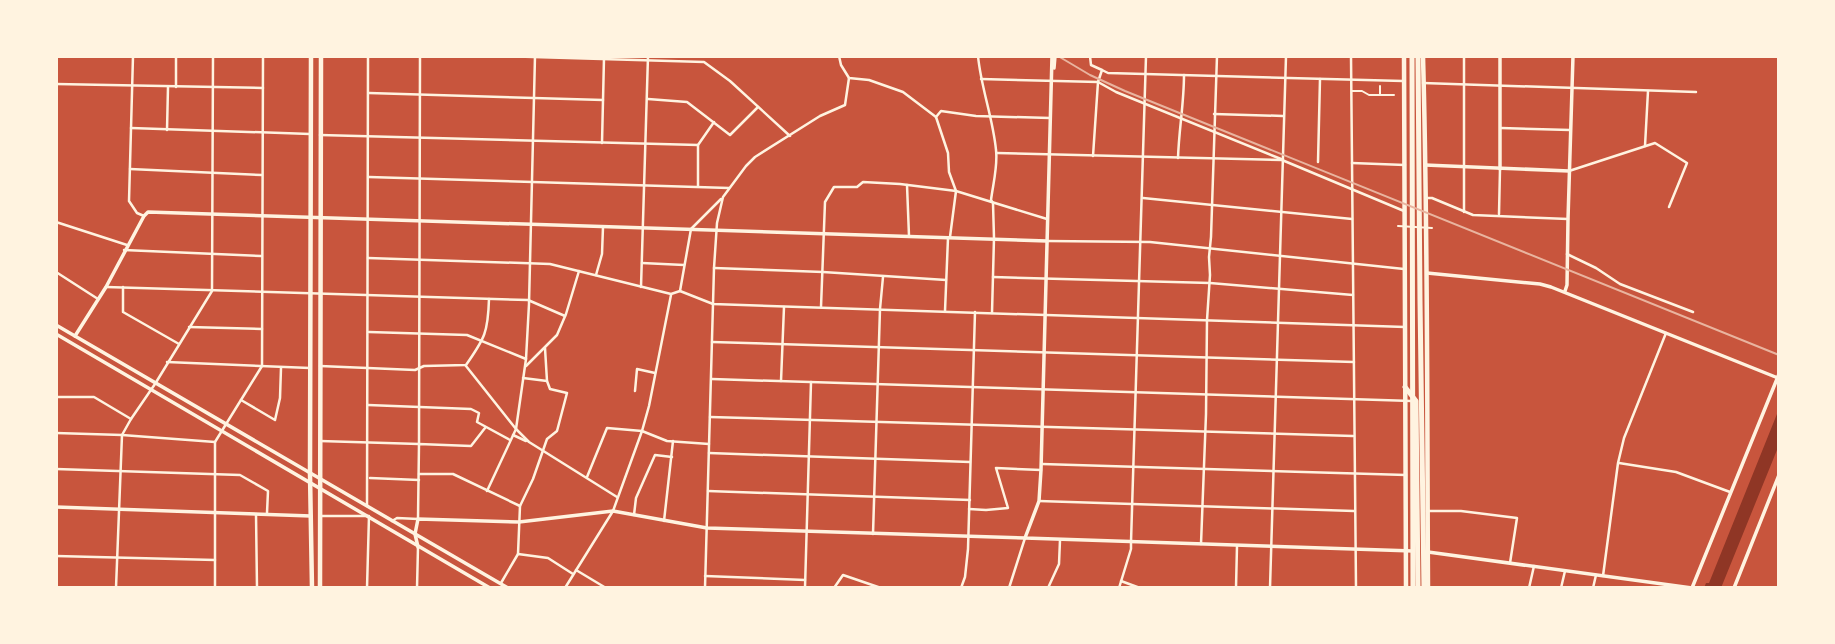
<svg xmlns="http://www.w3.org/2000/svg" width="1835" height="644" font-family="'Fira Sans Condensed',sans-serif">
<rect width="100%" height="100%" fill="#c8553d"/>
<polygon fill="#8f3625" points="1779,409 1779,445 1721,588 1704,588 1706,583 1709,583"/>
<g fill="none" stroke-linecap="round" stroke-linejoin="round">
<g stroke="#fff3e0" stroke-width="2">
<polyline points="1380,86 1380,94"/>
<polyline points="1352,91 1362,91 1369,95 1394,95"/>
<polyline points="1398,226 1432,228"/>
</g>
<g stroke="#fff3e0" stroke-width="2.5">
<polyline points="133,56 129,201 137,213 144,216"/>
<polyline points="501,56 704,62 730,81 790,136"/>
<polyline points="839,56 841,65 849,78 869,80 903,92 936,117 948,153 949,172 956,191 950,237"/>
<path d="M 978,56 C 981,88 993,118 996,150 C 998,166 993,184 991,200 L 993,203 L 994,238 L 992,313"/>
<polyline points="1090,56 1091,65 1102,70 1098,82 1093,156"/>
<polyline points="1351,56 1356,588"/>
<polyline points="1102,70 1108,73 1403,81"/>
<polyline points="981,79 1098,82 1116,92 1281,159"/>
<polyline points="1423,83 1696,92"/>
<polyline points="56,84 263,88"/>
<polyline points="176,87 176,56"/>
<polyline points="369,93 603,100"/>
<polyline points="648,99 687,102 730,135 758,107"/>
<polyline points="1214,114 1283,116"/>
<polyline points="936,117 941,111 976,116 1050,118"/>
<polyline points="131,128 310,134"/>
<polyline points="1501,128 1570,130"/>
<polyline points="167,130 168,87"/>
<polyline points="320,135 698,145"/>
<polyline points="602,143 604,58"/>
<polyline points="1645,146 1648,91"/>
<polyline points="997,153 1282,160 1404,211"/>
<path d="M 1178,158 C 1179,129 1184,103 1184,75"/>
<polyline points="1318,162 1320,79"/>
<polyline points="1352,163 1405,165"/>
<polyline points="130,169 262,175"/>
<polyline points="1569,171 1655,143 1687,163 1669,207"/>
<polyline points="369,177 729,188"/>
<polyline points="907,185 909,236"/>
<polyline points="698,186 698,145 714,122"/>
<polyline points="1143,198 1352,219"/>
<polyline points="1428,198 1432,198 1473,215 1568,219"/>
<polyline points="1464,212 1464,56"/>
<polyline points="1499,214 1500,169"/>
<polyline points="56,222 127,245"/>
<polyline points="1047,241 1150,242 1404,269"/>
<polyline points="124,250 261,256"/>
<polyline points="1567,254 1596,268 1620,284 1693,312"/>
<polyline points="368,258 550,264 671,294 680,291 713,304 1405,327"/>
<polyline points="642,263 684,265"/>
<polyline points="714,268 823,272 946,280"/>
<polyline points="56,272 98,299"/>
<polyline points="596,275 602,254 603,227"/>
<polyline points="993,277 1210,283 1353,295"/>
<polyline points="106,287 528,300 565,316"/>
<polyline points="123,287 123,312 179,344"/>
<polyline points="641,287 648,56"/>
<polyline points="680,291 691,229 721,199"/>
<polyline points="821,307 825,202 834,187 857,187 863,182 900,184 956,191 1047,219"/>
<polyline points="945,311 948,238"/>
<polyline points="189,327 262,329"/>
<polyline points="369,332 467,335 526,359"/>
<polyline points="712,342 1354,362"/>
<polyline points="167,362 310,368"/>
<path d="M 320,366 L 415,370 L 424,366 L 466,365 C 485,338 488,332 489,299"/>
<polyline points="466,366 516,429 529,442 617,497"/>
<polyline points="526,366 557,335 566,314 579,271"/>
<polyline points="523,378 547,381"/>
<polyline points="712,379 1412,401"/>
<polyline points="781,381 784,307"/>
<polyline points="635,391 637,369 655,373"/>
<polyline points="56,397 94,397 131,419"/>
<polyline points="241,400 275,420 280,398 281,368"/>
<polyline points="368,405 471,409 479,413 477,422 510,440"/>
<polyline points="710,417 1353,436"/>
<polyline points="56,433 122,435 215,442"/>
<polyline points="513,435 526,441"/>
<polyline points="320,441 419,444 420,56"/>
<polyline points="709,453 970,462"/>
<polyline points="1619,463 1676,472 1730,492"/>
<polyline points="1042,464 1406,475"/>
<polyline points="56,469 240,475 268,491 267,513"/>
<polyline points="419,474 453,474 520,506"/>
<polyline points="587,477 607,428 642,431 667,441 709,444"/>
<polyline points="370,478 419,480"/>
<polyline points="487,491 516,429 526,359 529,304 535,56"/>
<polyline points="708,491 970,500"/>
<polyline points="1039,501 1354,511"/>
<polyline points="367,506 368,56"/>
<polyline points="969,509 986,510 1008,508 996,468 1041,470"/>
<polyline points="1427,511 1461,511 1517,518 1510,563"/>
<polyline points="256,514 257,588"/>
<polyline points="634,515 636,498 655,455 672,457"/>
<polyline points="321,516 369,516 367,588"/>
<polyline points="392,521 397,518 418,519 419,444 471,446 485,428"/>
<polyline points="664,521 673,441"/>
<polyline points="873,534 880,309 883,277"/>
<polyline points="1201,544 1206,414 1207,320 1210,275 1209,257 1211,237 1217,56"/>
<polyline points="518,554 548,558 573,574"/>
<polyline points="56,556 215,560"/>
<polyline points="576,570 606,588"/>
<polyline points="705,576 805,580"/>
<polyline points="1603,576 1618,463 1624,438 1666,333"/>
<polyline points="1121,581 1140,588"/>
<polyline points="501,583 518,554 520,506 533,479 547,439 557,431 567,393 550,389 547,381 545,348"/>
<polyline points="116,588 122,435 131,419 155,384 212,291 213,56"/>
<polyline points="215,588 215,442 262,366 263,56"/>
<polyline points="417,588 418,547"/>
<polyline points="565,588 613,511 642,431 649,406 671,295"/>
<polyline points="705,588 714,268 717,223 723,197 746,166 755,157 820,116 845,105 849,78"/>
<polyline points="805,588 811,382"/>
<polyline points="834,588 843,575 881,588"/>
<polyline points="961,588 965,577 968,549 975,312"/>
<polyline points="1009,588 1025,538"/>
<polyline points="1048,588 1059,564 1060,540"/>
<polyline points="1119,588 1131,549 1131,542 1146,56"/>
<polyline points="1236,588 1237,546"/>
<polyline points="1270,588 1286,56"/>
<polyline points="1529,588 1534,566"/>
<polyline points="1561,588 1565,571"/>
<polyline points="1593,588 1596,575"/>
</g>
<g stroke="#fff3e0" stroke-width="3.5">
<polyline points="1052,56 1041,470 1039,501 1025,538 1413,551"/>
<polyline points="1500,56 1500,169"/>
<polyline points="1054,68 1055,56"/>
<polyline points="1425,165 1569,171"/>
<polyline points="1427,273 1540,284 1551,287 1778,378"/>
<polyline points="1565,291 1567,285 1568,219 1573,56"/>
<polyline points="56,325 508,588"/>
<polyline points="56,334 490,588"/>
<polyline points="75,336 106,287 144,216 148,212 1047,241"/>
<polyline points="56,507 311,516"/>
<polyline points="418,547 415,534 418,519 519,522 613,511 707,528 1025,538"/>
<polyline points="1428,552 1692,588"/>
<polyline points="1692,588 1779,374"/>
<polyline points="1734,588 1779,475"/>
</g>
<g stroke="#fff3e0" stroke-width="4.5">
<polyline points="311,56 310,474 312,588"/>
<polyline points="1404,56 1406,588"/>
<path d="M 1423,56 C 1428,233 1427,411 1428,588"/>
<polyline points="320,588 321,56"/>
</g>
<g stroke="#fff3e0" stroke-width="5">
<polyline points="1412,56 1413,588"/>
<polyline points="1418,56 1420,300 1424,588"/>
<polyline points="1405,387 1416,401 1418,588"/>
</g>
<polyline stroke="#e9b49f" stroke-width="2" points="1058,56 1090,75 1125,91 1779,355"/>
</g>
<rect width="1835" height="644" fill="none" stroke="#fff3e0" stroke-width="116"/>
</svg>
